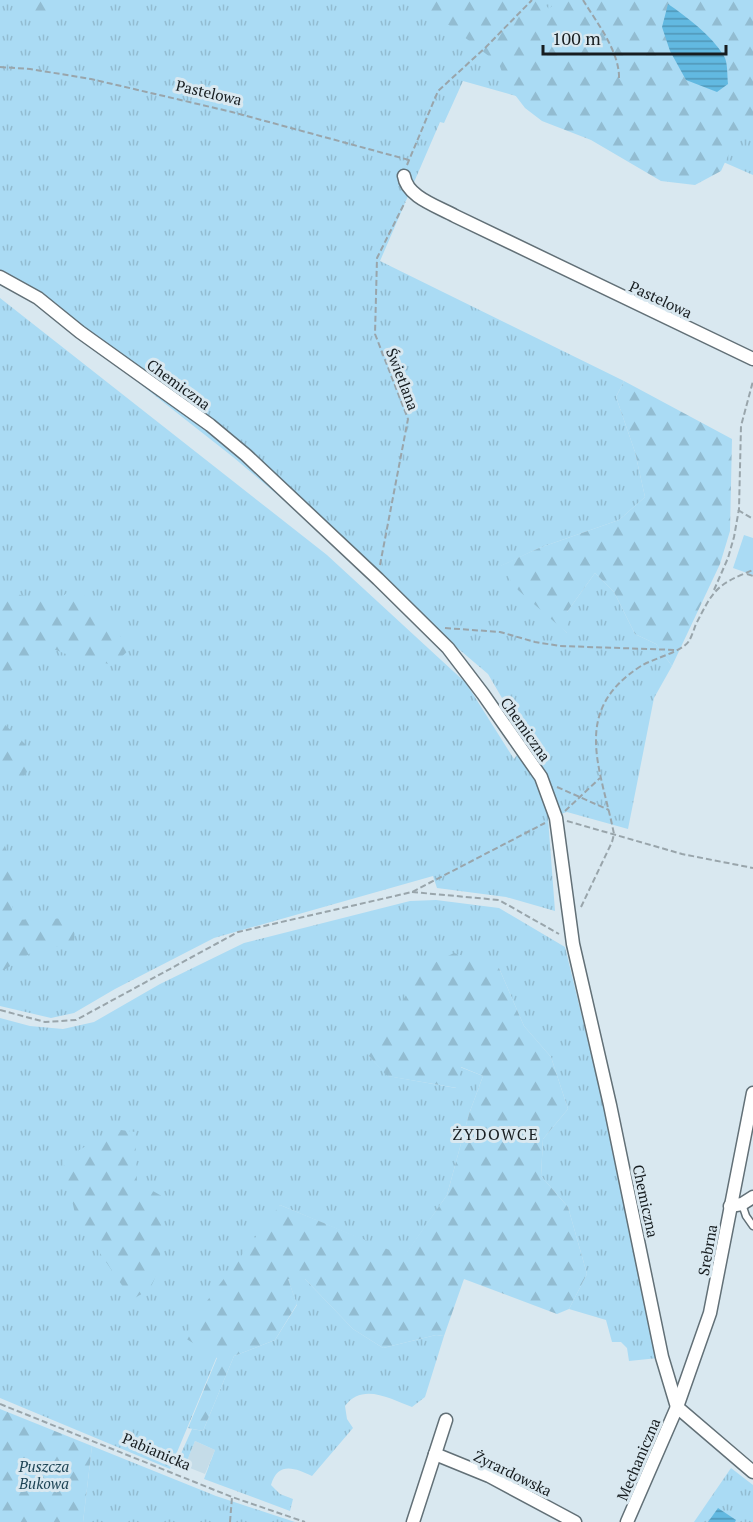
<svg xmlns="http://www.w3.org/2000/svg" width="753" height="1522" font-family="'PT Serif',serif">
<defs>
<pattern id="grass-tufts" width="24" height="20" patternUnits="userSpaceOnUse" patternTransform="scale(1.5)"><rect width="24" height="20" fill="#aadbf4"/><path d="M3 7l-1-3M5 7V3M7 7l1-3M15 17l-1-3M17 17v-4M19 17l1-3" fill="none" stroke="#92bcd1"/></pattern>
<pattern id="forest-firs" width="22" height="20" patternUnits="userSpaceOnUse" patternTransform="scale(1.5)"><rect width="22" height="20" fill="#aadbf4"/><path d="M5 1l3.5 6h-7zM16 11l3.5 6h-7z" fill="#92bcd1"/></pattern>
<pattern id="water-rules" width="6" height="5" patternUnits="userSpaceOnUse" patternTransform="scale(1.5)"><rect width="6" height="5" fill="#62b9e1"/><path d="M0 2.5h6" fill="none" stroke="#5096b6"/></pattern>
</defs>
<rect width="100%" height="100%" fill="#d9e8f0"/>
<polygon fill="#c5dce8" points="195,1441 215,1450 205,1474 185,1466"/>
<g fill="url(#grass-tufts)">
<polygon points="0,0 753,0 753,175 673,140 463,81 444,123 440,122 380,261 624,381 616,397 635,452 645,497 619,520 539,548 501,566 567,633 567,612 595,573 614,592 635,634 656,644 672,666 654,698 628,829 567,812 548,818 555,911 506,897 437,888 433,876 214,938 115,989 74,1013 51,1018 0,1006 0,298 327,555 466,683 514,759 527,741 488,674 233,457 8,280 0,278"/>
<polygon points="436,900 499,908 565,947 612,1140 658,1358 629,1361 627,1348 621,1342 612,1342 606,1320 569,1309 587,1274 568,1207 541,1176 543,1139 568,1109 551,1057 524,1026 499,968 369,1056 388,1076 456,1088 460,1067 483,1076 469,1114 447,1195 404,1257 280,1205 170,1469 0,1398 0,1018 30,1026 63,1029 94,1022 160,984 244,943 410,901"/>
<path d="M 288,1279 L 305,1279 L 353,1329 L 383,1348 L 436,1335 L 444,1336 L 425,1397 L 412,1407 C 391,1399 362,1382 345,1406 L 347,1419 L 353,1428 L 312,1476 C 295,1468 278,1461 271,1485 L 280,1494 L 293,1499 L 290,1511 L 204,1479 L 215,1450 L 195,1441 L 185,1466 L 174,1469 L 192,1429 L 203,1431 L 234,1356 L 275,1340 L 297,1305 Z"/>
<polygon points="92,1446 216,1496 295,1522 83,1522"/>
<polygon points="731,1468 753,1485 753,1522 694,1522"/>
</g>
<g fill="url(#forest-firs)">
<polygon points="6,0 65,0 40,23"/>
<polygon points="422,0 541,0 549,9 558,0 753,0 753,122 738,134 721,171 695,185 661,181 591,140 542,121 525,108 506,83 499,64 432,12"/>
<polygon points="624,381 732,439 730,531 720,564 672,666 656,644 635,634 614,592 595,573 567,612 567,633 518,590 500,566 539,548 619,520 645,497 635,452 616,397"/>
<polygon points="75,585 131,648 113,665 66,654 38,643 25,667 0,673 0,591 57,602"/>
<polygon points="0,720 25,744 28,770 17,787 0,761"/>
<polygon points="0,818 5,846 17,883 10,920 75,918 74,945 37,949 4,970 0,970"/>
<polygon points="454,953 499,968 524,1026 551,1057 568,1109 543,1139 541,1176 568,1207 587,1274 569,1309 557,1314 464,1279 444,1336 436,1335 383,1348 353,1329 305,1279 288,1279 297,1304 275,1340 234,1356 203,1431 188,1428 217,1358 185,1338 194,1318 280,1205 404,1256 447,1195 469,1114 483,1076 461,1067 457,1088 387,1076 369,1056 422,969"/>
<path d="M 114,1129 L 135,1132 L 137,1182 L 167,1199 C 163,1221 162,1274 149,1289 C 145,1293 137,1296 132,1300 L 76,1218 L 63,1160 Z"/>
<polygon points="0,1409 92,1446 83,1522 0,1522"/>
</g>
<polygon fill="#aadbf4" points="744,535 753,538 753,575 733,568"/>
<g fill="url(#water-rules)">
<path d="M 668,4 C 687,17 711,35 724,56 C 728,63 727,75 728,84 L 717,92 L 686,80 L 670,51 L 662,27 Z"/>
<polygon points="718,1508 736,1520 735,1522 708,1522"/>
</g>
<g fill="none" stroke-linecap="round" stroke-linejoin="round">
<defs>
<polyline id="lane" points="742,1204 746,1216 753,1226"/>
<g id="street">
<path d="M 404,176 C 407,197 437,206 455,216 L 753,359"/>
<polyline points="0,277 38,298 80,332 210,425 246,455 378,579 448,648 483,694 541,777 556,818 573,944 610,1105 662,1357 677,1407"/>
<polyline points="730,1206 742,1204 753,1197"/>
<polyline points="677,1407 753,1472"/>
<polyline points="435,1454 489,1476 575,1522"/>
<polyline points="413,1522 446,1420"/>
<polyline points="627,1522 677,1407 710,1313 753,1093"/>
</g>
</defs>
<use href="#lane" stroke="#627077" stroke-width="9"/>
<use href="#street" stroke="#627077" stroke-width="15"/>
<g stroke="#99a5ab" stroke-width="2" stroke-dasharray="6 3" stroke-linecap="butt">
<path d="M 583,0 C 597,23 620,52 619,79"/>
<polyline points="0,67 30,69 91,79 232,112 409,160"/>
<polyline points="407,165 438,91 486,47 532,0"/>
<polyline points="738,510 753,519"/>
<polyline points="380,565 408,419 375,334 377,258 405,202"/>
<polyline points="747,574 753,576"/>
<polyline points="714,590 728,558 734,537 739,509 741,426 753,381"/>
<polyline points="445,628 500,632 535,642 560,646 677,650"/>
<polyline points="557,787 609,810"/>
<polyline points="565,811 600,778"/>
<polyline points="567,821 682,854 753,868"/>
<polyline points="412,892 499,900 559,934"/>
<path d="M 581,907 L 612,842 L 614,834 C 601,768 570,711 641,666 C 654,658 682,652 689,641 C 692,636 694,629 696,624 C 714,589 716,585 753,570"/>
<polyline points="0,1010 45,1022 76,1020 238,932 412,892 545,823"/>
<polyline points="0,1404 232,1497 305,1522"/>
<polyline points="230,1522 232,1497"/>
</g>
<use href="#lane" stroke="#fff" stroke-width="6"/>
<use href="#street" stroke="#fff" stroke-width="12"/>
</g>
<g text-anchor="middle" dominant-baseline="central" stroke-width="6" stroke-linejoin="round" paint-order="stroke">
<g font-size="15" fill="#171d20" stroke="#d9e8f0">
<text transform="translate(209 92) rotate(13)">Pastelowa</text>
<text transform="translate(661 299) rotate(25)">Pastelowa</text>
<text transform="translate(403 379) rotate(69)">Świetlana</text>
<text transform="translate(179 384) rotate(36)">Chemiczna</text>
<text transform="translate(526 729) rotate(55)">Chemiczna</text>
<text transform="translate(646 1201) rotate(78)">Chemiczna</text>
<text transform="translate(707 1250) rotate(-80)">Srebrna</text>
<text transform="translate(157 1451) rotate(23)">Pabianicka</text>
<text transform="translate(638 1459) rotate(-67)">Mechaniczna</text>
<text transform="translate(513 1473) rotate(26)">Żyrardowska</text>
</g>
<g font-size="15" font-style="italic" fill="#1e4556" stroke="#d9e8f0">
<text x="44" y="1466">Puszcza<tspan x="44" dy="17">Bukowa</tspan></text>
</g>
<g font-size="16" letter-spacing="1.5" fill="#171d20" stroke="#d9e8f0">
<text x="496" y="1134">ŻYDOWCE</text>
</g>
</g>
<path d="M543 45v9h183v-9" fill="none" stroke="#171d20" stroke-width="3"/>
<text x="552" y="45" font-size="18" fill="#171d20" stroke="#d9e8f0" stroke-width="4.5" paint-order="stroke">100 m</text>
</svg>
